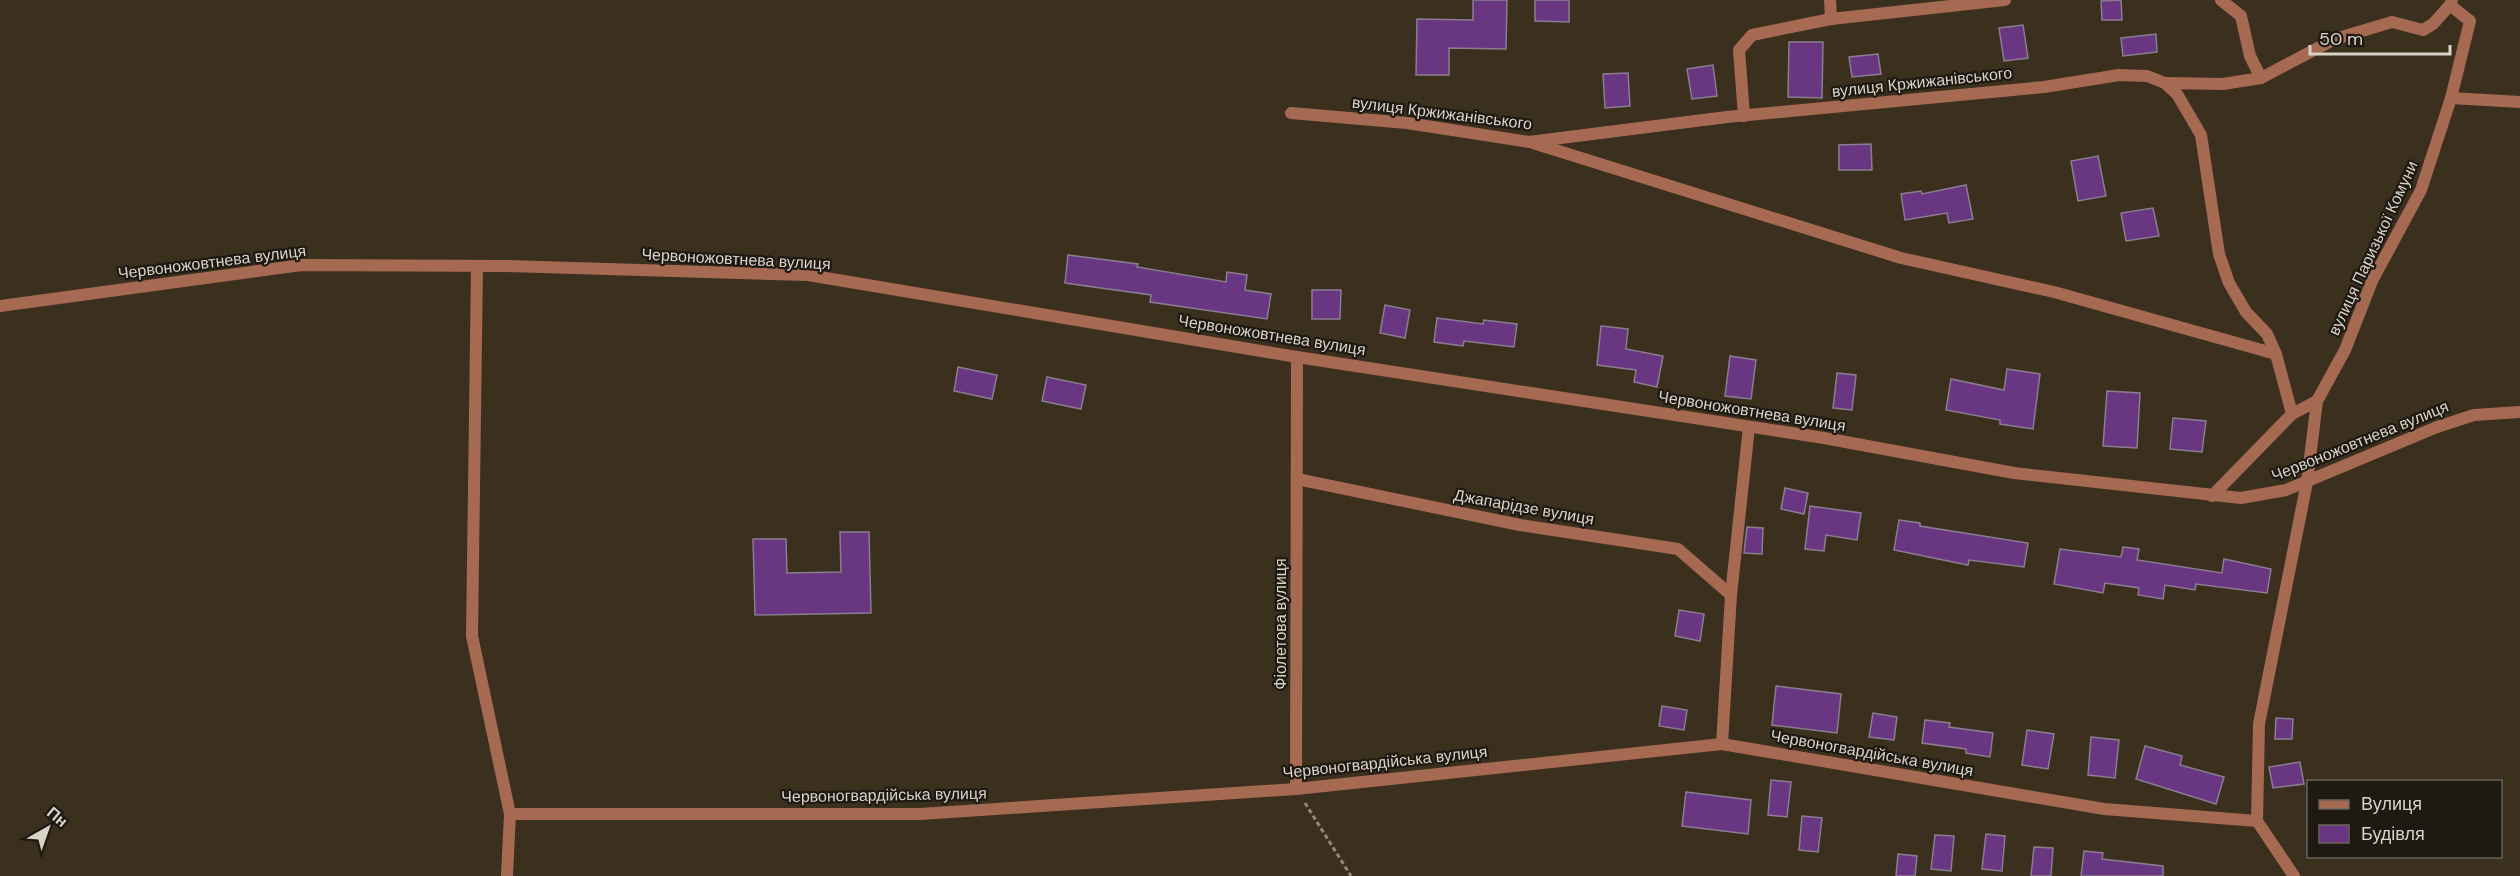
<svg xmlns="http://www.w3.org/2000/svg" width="2520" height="876" font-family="'DM Sans',sans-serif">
<rect width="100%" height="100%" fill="#3b301e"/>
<g fill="#693781" stroke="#8a7d91" stroke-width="1.5">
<polygon points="1473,0 1507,0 1506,49 1449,48 1449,75 1416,75 1417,19 1473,20"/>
<polygon points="1535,0 1569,0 1569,22 1535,21"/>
<polygon points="2121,0 2122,20 2102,20 2101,1"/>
<polygon points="2023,25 2028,58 2004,61 1999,28"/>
<polygon points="2156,34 2157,52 2123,56 2121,38"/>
<polygon points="1789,42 1823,42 1822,98 1788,97"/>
<polygon points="1878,54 1881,74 1852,77 1849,57"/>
<polygon points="1713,65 1717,96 1692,99 1687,69"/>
<polygon points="1628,73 1630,106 1605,108 1603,74"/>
<polygon points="1871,144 1872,170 1839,170 1839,145"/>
<polygon points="2098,156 2106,196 2078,201 2071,161"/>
<polygon points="1966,185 1973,219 1949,223 1947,213 1905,220 1901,194 1921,191 1922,194"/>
<polygon points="2153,208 2159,236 2126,241 2121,213"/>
<polygon points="1068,255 1138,264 1137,267 1226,282 1227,272 1247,275 1245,290 1271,294 1267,319 1150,302 1151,295 1065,283"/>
<polygon points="1312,290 1341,290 1340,319 1312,319"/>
<polygon points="1385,305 1410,310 1405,338 1380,333"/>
<polygon points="1437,318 1483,324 1484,320 1517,324 1514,347 1464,341 1463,346 1434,342"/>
<polygon points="1601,326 1628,329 1626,349 1663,356 1657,387 1634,382 1636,370 1597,365"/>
<polygon points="1730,356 1756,360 1751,399 1725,396"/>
<polygon points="958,367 997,375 992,399 954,391"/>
<polygon points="2007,369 2040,374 2033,429 2000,424 2000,420 1946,410 1951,379 2004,390"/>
<polygon points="1837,373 1856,375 1852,410 1833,408"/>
<polygon points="1047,377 1086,385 1081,409 1042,401"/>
<polygon points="2107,391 2140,393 2137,448 2103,446"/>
<polygon points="2173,418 2206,421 2202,452 2170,449"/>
<polygon points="1785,488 1808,493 1804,514 1781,509"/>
<polygon points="1810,506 1861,513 1857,540 1826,535 1824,551 1805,549"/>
<polygon points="1899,520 1920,523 1920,526 2028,543 2024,567 1969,560 1968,565 1894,550"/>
<polygon points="1747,527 1763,528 1762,554 1744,553"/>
<polygon points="840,532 869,532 871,613 755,615 753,539 786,539 787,573 841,572"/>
<polygon points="2123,547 2139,549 2137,560 2222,573 2224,559 2271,569 2267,593 2196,584 2195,590 2165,585 2163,599 2138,595 2139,588 2105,583 2103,593 2054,584 2060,549 2121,557"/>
<polygon points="1679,610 1704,614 1700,641 1675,636"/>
<polygon points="1776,686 1841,694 1837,733 1772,725"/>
<polygon points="1662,706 1687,710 1684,730 1659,726"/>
<polygon points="1873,713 1897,717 1894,740 1869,737"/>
<polygon points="2276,718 2293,719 2292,739 2275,739"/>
<polygon points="1925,720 1950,723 1949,727 1993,733 1990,757 1966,753 1966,749 1922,743"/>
<polygon points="2027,730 2054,734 2048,769 2022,765"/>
<polygon points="2091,737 2119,740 2115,778 2088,775"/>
<polygon points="2145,746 2182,756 2180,765 2224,777 2216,804 2136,779"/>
<polygon points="2300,762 2304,784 2273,788 2269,767"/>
<polygon points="1771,780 1791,782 1787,817 1768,815"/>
<polygon points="1686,792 1751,800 1748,834 1682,826"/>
<polygon points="1802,816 1822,818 1818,852 1799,850"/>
<polygon points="1986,834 2005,836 2002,871 1982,869"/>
<polygon points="1935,835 1954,836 1951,871 1931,869"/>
<polygon points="2034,847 2053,848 2051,876 2031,876"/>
<polygon points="2084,851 2103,853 2102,859 2163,866 2163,876 2081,876"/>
<polygon points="1898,854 1917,856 1915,876 1896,876"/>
</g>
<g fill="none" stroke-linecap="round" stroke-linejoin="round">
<polyline stroke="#91887a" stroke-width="3" stroke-dasharray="4.5 3" stroke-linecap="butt" points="1305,803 1351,876"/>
<g stroke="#a66a53" stroke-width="12">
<polyline points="1830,0 1831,19"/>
<polyline points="2221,0 2241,16 2250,56 2261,78"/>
<polyline points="2165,83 2223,84 2261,78 2335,39 2392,22 2423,30 2433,24 2450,5"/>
<polyline points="2451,98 2520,102"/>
<polyline points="1291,113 1407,123 1529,142 1727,117 2044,87 2119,75 2147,76 2165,83 2177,94 2201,135 2219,254 2229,283 2246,312 2267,334 2276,354 2292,414 2317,401"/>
<polyline points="1744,116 1739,50 1752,35 1831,19 2005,0"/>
<polyline points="1533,143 1901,258 2054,292 2276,354"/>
<polyline points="477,266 472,636 510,814 507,876"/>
<polyline points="1297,479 1520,525 1678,549 1731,595"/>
<polyline points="2212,496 2292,414"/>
<polyline points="1722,744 1731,595 1749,427"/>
<polyline points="1296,789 1297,357"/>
<polyline points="510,814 920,814 1296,789 1722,744 2104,809 2257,821"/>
<polyline points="2294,876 2257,821 2259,724 2307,482 2317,401 2345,350 2372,281 2421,190 2451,98 2470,21 2450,5 2452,0"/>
</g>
<polyline stroke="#a66a53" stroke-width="12" points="0,306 302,265 505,266 808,275 1297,357 1824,438 2014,473 2241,498 2286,490 2437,427 2474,415 2520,412"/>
</g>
<g text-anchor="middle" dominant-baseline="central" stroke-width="4.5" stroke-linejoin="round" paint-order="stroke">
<g font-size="16" fill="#d9d2c7" stroke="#1e1911">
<text transform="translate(1922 82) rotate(-6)">вулиця Кржижанівського</text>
<text transform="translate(1442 113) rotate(7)">вулиця Кржижанівського</text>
<text transform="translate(2373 248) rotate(-65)">вулиця Паризької Комуни</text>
<text transform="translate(736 259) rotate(3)">Червоножовтнева вулиця</text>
<text transform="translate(212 262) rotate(-7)">Червоножовтнева вулиця</text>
<text transform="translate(1272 335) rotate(9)">Червоножовтнева вулиця</text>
<text transform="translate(1752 411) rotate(9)">Червоножовтнева вулиця</text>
<text transform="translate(2360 441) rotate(-22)">Червоножовтнева вулиця</text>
<text transform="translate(1524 507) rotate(10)">Джапарідзе вулиця</text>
<text transform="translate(1280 624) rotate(-90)">Фіолетова вулиця</text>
<text transform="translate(1872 753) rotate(10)">Червоногвардійська вулиця</text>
<text transform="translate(1385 762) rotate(-6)">Червоногвардійська вулиця</text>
<text transform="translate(884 795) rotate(-1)">Червоногвардійська вулиця</text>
</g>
</g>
<rect x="2307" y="780" width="195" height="78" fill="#1e1911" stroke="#69635a" stroke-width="1.5"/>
<rect x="2319" y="800" width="30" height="9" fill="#a66a53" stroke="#69635a" stroke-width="1.5"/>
<text x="2361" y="810" font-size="18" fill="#d9d2c7">Вулиця</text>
<rect x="2319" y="825" width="30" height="18" fill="#693781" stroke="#69635a" stroke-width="1.5"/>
<text x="2361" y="840" font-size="18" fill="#d9d2c7">Будівля</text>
<g transform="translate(48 828) rotate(40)" stroke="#1e1911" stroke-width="4.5" paint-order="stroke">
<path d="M0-4.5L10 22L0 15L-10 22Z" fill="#d9d2c7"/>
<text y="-9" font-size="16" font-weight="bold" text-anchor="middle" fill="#d9d2c7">Пн</text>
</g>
<path d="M2310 45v9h140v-9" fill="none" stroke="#d9d2c7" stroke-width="3"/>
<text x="2319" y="45" font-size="18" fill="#d9d2c7" stroke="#1e1911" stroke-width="4.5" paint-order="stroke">50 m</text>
</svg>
